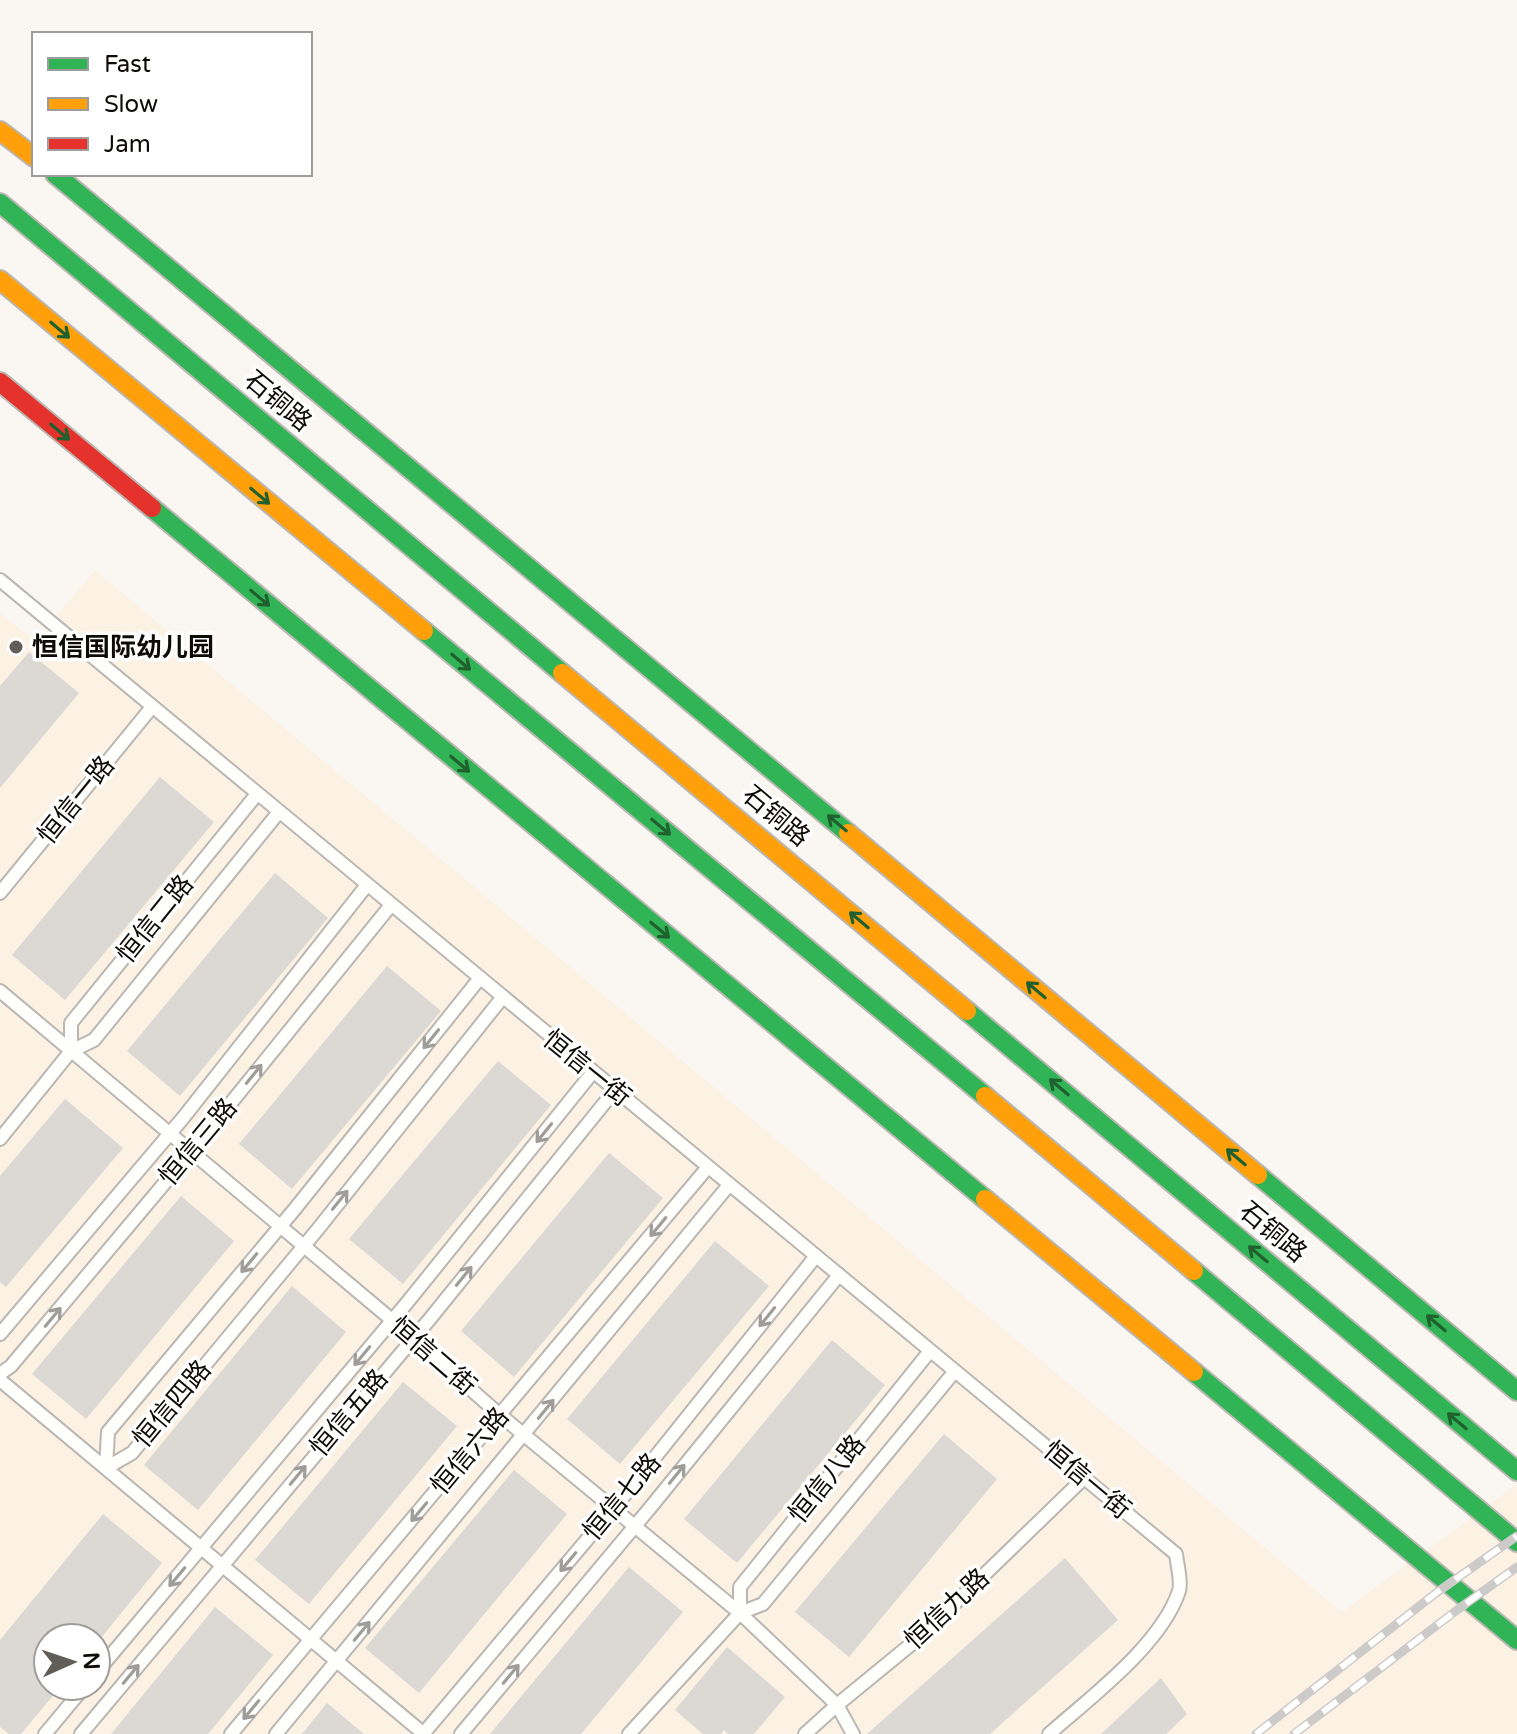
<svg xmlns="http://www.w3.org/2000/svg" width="1517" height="1734" font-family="'Varela Round','Noto Sans SC',sans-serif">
<rect width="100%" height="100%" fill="#faf7f2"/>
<path fill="#fcf2e4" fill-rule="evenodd" d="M 95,570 L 1342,1612 L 1517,1484 L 1517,1734 L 0,1734 L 0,613 L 35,641 ZM 48,1638 L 96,1638 L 96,1686 L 48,1686 Z"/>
<g fill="#dcd8d3">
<polygon points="29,652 79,693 0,788 0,686"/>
<polygon points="160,777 214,822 65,1000 12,955"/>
<polygon points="275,873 328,918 180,1096 127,1051"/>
<polygon points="387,966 441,1011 292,1189 239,1144"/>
<polygon points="498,1061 551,1105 403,1284 349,1239"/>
<polygon points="65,1099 123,1148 6,1287 0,1282 0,1176"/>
<polygon points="609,1153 663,1198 514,1377 461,1331"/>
<polygon points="181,1196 234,1241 86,1419 32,1374"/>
<polygon points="715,1241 769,1286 620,1464 567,1419"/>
<polygon points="292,1286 346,1332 198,1510 144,1465"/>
<polygon points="832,1340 885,1385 737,1563 684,1519"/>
<polygon points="403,1382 457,1426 309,1604 255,1560"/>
<polygon points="944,1434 997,1479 849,1657 795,1612"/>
<polygon points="514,1470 567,1514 419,1693 365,1648"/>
<polygon points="103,1514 162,1563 96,1644 96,1638 48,1638 48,1686 61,1686 21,1734 9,1734 0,1727 0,1640"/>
<polygon points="1065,1558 1118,1620 990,1734 867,1734"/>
<polygon points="629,1567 683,1612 581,1734 490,1734"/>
<polygon points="215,1607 273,1655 208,1734 111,1734"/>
<polygon points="727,1647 785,1697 754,1734 728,1734 724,1730 721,1734 703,1734 675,1710"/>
<polygon points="1161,1678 1187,1714 1166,1734 1101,1734"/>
<polygon points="327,1703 364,1734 302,1734"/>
</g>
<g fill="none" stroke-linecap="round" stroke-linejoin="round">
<defs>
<g id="lane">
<path d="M 0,580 L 1176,1554 C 1177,1565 1182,1581 1179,1591 C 1161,1645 1091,1697 1049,1734"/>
<polyline points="0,893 152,707"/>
<polyline points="0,991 392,1320 500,1415 740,1613 837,1705 853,1734"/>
<polyline points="71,1051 71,1023 257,794"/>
<polyline points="0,1139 71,1051 94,1040 279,812"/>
<polyline points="0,1334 183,1118 367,885"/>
<polyline points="0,1374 11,1366 205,1135 391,905"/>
<polyline points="0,1380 424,1734"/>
<polyline points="106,1468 108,1432 294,1210 480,978"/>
<polyline points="106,1468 132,1453 318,1229 502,998"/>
<polyline points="740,1613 740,1587 930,1351"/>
<polyline points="96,1673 406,1304 593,1072"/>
<polyline points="45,1734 85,1686"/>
<polyline points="81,1734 429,1320 615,1090"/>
<polyline points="231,1734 708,1167"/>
<polyline points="276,1734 729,1185"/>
<polyline points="423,1734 628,1491 816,1256"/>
<polyline points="461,1734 650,1508 839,1275"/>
<polyline points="629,1734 740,1613 763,1604 955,1371"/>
<polyline points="805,1734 837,1705 920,1637 1084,1478"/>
</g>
<g id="fast">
<polyline points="55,174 848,833"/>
<polyline points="0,203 562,673"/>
<polyline points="152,508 985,1199"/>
<polyline points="424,631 985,1096"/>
<polyline points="967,1011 1517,1471"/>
<polyline points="1258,1175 1517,1391"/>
<polyline points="1194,1271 1517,1542"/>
<polyline points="1194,1372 1517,1640"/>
</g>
<g id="slow">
<polyline points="0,131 34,157"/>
<polyline points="0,280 424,631"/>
<polyline points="562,673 967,1011"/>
<polyline points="848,833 1258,1175"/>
<polyline points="985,1096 1194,1271"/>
<polyline points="985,1199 1194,1372"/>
</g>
<polyline id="jam" points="0,382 152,508"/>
</defs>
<use href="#lane" stroke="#bab7b2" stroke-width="16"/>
<use href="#fast" stroke="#bab7b2" stroke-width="22"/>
<use href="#slow" stroke="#bab7b2" stroke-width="22"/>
<use href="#jam" stroke="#bab7b2" stroke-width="22"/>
<use href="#lane" stroke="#fefefd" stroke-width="12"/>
<use href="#fast" stroke="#30b455" stroke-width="18"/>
<use href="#slow" stroke="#ff9f0a" stroke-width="18"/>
<use href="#jam" stroke="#e5322d" stroke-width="18"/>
<defs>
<g id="rail">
<polyline points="1256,1734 1436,1593 1517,1536"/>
<polyline points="1294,1734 1457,1610 1517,1567"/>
</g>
</defs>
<use href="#rail" stroke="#cccbc9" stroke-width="9"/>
<use href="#rail" stroke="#fff" stroke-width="6" stroke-dasharray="18" stroke-linecap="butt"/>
</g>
<defs><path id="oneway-shaft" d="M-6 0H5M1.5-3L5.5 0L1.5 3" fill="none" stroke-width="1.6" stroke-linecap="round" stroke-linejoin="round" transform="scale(2)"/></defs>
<g stroke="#1f602e">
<use href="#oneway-shaft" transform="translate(60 330) rotate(40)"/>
<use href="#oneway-shaft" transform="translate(60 432) rotate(40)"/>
<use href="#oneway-shaft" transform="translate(260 496) rotate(40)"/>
<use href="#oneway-shaft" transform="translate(260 598) rotate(40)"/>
<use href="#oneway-shaft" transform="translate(461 662) rotate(40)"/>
<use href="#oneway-shaft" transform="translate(460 764) rotate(40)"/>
<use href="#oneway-shaft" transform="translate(837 823) rotate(-140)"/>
<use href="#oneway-shaft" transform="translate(661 827) rotate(40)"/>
<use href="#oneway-shaft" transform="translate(859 920) rotate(-140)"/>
<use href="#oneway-shaft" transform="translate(660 930) rotate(40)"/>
<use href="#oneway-shaft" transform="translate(1036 990) rotate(-140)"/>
<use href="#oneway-shaft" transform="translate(1059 1087) rotate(-140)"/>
<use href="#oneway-shaft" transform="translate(1236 1157) rotate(-140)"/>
<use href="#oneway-shaft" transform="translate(1258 1254) rotate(-140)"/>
<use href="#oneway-shaft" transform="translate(1436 1323) rotate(-140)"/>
<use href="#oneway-shaft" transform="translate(1457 1421) rotate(-140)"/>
</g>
<g stroke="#9e9d9a">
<use href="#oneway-shaft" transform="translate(431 1039) rotate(129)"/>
<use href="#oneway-shaft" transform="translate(254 1074) rotate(-51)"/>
<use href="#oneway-shaft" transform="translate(544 1133) rotate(129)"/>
<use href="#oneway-shaft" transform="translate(340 1200) rotate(-51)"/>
<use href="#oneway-shaft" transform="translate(658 1227) rotate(130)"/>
<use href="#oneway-shaft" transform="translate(249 1263) rotate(130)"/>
<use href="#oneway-shaft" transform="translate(464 1276) rotate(-51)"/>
<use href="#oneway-shaft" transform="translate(53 1317) rotate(-50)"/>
<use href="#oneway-shaft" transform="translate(767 1317) rotate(129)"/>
<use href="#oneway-shaft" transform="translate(362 1356) rotate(130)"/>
<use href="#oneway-shaft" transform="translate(546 1409) rotate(-51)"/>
<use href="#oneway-shaft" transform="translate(677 1474) rotate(-51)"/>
<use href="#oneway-shaft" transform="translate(298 1475) rotate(-50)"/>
<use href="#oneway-shaft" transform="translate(419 1512) rotate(130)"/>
<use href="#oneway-shaft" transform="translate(568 1562) rotate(130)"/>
<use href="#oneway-shaft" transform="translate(177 1577) rotate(130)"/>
<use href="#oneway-shaft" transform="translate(362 1631) rotate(-50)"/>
<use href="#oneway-shaft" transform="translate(131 1674) rotate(-50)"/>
<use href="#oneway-shaft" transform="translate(511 1674) rotate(-50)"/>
<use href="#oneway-shaft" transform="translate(251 1710) rotate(130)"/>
</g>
<circle fill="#615e59" stroke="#fff" stroke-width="3" cx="16" cy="647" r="8"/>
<g text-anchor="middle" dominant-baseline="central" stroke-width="7" stroke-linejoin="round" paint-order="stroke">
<g font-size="26" fill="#0e0b06" stroke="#fff">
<text transform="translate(278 401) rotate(40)">石铜路</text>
<text transform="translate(76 800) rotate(-51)">恒信一路</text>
<text transform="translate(776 816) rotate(40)">石铜路</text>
<text transform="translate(155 919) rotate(-51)">恒信二路</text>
<text transform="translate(587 1068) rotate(39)">恒信一街</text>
<text transform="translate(198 1142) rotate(-50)">恒信三路</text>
<text transform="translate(1273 1232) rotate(40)">石铜路</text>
<text transform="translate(433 1356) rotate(41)">恒信二街</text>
<text transform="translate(172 1404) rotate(-50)">恒信四路</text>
<text transform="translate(349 1413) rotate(-50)">恒信五路</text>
<text transform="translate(470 1451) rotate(-50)">恒信六路</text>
<text transform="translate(827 1479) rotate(-51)">恒信八路</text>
<text transform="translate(1087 1480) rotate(40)">恒信一街</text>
<text transform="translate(622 1497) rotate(-50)">恒信七路</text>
<text transform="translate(947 1609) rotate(-43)">恒信九路</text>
</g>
<g font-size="26" font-weight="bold" fill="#0e0b06" stroke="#fff" text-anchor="start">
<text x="32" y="647">恒信国际幼儿园</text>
</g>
</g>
<rect x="32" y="32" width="280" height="144" fill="#ffffff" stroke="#9f9d9b" stroke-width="2"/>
<rect x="48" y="58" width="40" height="12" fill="#30b455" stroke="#9f9d9b" stroke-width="2"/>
<text x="104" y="72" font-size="24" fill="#0e0b06">Fast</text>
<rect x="48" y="98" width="40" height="12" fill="#ff9f0a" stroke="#9f9d9b" stroke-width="2"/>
<text x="104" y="112" font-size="24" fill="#0e0b06">Slow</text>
<rect x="48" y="138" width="40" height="12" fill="#e5322d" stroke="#9f9d9b" stroke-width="2"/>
<text x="104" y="152" font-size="24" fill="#0e0b06">Jam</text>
<g transform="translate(72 1662) rotate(87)"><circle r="38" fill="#ffffff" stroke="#9f9d9b" stroke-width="2"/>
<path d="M0-6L14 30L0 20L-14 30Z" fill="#615e59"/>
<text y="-12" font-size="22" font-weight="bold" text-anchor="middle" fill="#0e0b06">N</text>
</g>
</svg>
